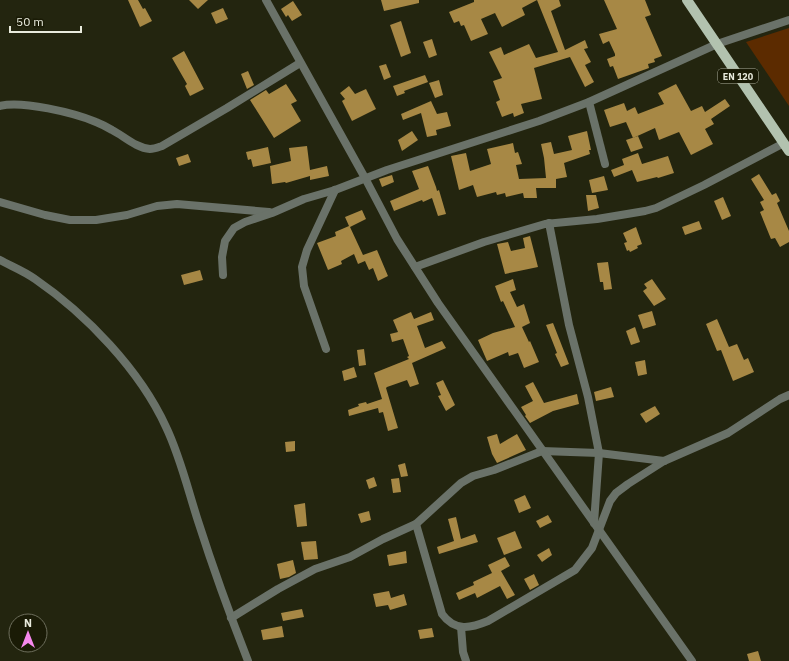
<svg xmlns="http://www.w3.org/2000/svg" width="789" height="661" font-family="'IBM Plex Sans',sans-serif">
<rect width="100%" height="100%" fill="#23250f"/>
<polygon fill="#5c2b00" points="789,28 789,106 746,42"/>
<g fill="#a78845">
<polygon points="128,0 138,0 143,9 145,8 152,21 140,27"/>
<polygon points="189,0 208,0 198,9"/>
<polygon points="381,0 419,0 419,3 384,11"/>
<polygon points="474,0 537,0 522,8 525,15 502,27 495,13 481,19 488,34 471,41 464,25 461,26 459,21 454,23 449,12 474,2"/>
<polygon points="537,0 559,0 561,6 551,11 565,50 585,40 588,48 584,49 591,62 585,65 594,82 585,87 570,57 534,68 542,99 521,104 524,113 514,117 513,113 502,117 496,102 500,100 493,81 502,78 489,52 501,47 504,55 529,44 536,58 558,52"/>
<polygon points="604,0 645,0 651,15 645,17 662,56 654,59 655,62 648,64 649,68 618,79 613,66 610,67 607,59 615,56 615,54 609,41 603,44 599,34 617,29"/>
<polygon points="293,1 302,15 292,21 288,15 286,17 281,9"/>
<polygon points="223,8 228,19 216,24 211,13"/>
<polygon points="401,21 411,53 401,57 390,25"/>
<polygon points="432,39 437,55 429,58 423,42"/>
<polygon points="184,51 204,89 190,96 185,86 187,84 172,58"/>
<polygon points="386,64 391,77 384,80 379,66"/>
<polygon points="248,71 254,85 247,89 241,74"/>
<polygon points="425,75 428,82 404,91 405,93 397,96 393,86"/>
<polygon points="439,80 443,95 435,98 429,83"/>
<polygon points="286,84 297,101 291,104 301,121 274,138 250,100 266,90 269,94"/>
<polygon points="676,84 691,111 702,106 705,112 725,99 730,106 711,119 714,124 705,129 713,144 691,155 679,132 659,140 655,128 633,138 626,122 610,127 604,110 624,103 627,111 635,107 638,114 664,104 658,93"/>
<polygon points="349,86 355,94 366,89 376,109 352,121 342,101 345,99 340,93"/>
<polygon points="431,101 437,114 447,112 451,126 436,130 437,135 427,137 421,113 403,120 401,114"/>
<polygon points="412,131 418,140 402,151 398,140"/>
<polygon points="587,131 591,150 589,150 590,154 564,163 567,177 556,179 556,188 536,188 537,198 524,198 523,193 506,197 505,193 497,195 496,192 477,197 473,185 459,190 451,156 466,153 470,171 491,164 487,149 513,143 515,153 518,152 522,164 516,165 519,179 546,178 544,158 541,144 551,142 554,154 572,150 568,136"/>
<polygon points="638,136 643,148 631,152 626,140"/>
<polygon points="307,146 310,170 327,166 329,176 310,180 310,176 286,183 285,182 272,184 270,166 291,161 289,148"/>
<polygon points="268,147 271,163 253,167 251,159 248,160 246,152"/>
<polygon points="638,153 642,164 668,156 674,173 658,178 657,177 637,182 632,170 614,177 611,170 624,165 622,159"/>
<polygon points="188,154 191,162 179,166 176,158"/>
<polygon points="428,166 436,187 437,191 439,190 446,214 438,216 432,198 423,202 422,200 394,211 390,201 419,189 412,171"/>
<polygon points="759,174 772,195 776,193 780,201 777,203 789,231 789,242 780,247 775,238 771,239 760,212 764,210 760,202 764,200 751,179"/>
<polygon points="392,175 394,182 382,187 379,179"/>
<polygon points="604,176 608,190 592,193 589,180"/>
<polygon points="586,195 596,195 599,208 588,211"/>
<polygon points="723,197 731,216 722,220 714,201"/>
<polygon points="362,210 366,219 350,227 363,255 377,250 388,276 378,281 373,268 369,270 365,261 358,264 354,254 341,261 342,264 328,270 317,243 336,236 335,232 349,226 345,217"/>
<polygon points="699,221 702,229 685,235 682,227"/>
<polygon points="636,227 642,244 637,246 638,248 630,252 629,250 627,251 624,243 627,242 623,233"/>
<polygon points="530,236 538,267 505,274 497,244 508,242 511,251 525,248 523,238"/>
<polygon points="608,262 612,289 604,290 603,282 600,282 597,263"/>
<polygon points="200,270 203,280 184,285 181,275"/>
<polygon points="513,279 516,290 510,292 517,307 524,304 530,323 522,327 529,342 530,341 539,362 524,368 518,353 509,356 508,352 487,361 478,340 493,333 515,327 503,301 501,302 495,286"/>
<polygon points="652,279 666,299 654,306 643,291 647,288 644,284"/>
<polygon points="652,311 656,325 643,329 638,315"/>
<polygon points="411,312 414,319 431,312 434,320 417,326 425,348 442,341 446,348 412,363 419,384 410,387 407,380 387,387 386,388 398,428 388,431 383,412 379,413 378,408 349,416 348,410 359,406 358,404 366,402 367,404 382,399 374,373 409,359 407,357 409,356 403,339 392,342 390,334 398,332 393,320"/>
<polygon points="717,319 729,347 737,344 744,360 748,358 754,372 733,381 721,350 717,351 706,324"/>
<polygon points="553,323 569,364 561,367 555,354 557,353 546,325"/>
<polygon points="635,327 640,342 631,345 626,331"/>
<polygon points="364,349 366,365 359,366 357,350"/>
<polygon points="645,360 647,374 638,376 635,362"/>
<polygon points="354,367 357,377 344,381 342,371"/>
<polygon points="443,380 455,405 446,411 438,396 441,395 436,383"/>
<polygon points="533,382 544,403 577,394 579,404 553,411 530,423 525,416 526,415 521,407 533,401 525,386"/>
<polygon points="611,387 614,397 596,401 594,392"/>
<polygon points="655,406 660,414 646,423 640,414"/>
<polygon points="497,434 500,444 517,434 526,450 497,463 492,454 487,437"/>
<polygon points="295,441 295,451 286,452 285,442"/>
<polygon points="405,463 408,476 401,477 398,465"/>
<polygon points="374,477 377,486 369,489 366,480"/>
<polygon points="399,478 401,492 393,493 391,479"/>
<polygon points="525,495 531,508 519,513 514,500"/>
<polygon points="305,503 307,526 297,527 294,505"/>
<polygon points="369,511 371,520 361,523 358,514"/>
<polygon points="548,515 552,522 540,528 536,521"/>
<polygon points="456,517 461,539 475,534 478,542 439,554 437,547 454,541 448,519"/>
<polygon points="515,531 522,548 504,555 497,538"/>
<polygon points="316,541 318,559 304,560 301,542"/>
<polygon points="549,548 552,555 542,562 537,555"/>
<polygon points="406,551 407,563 389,566 387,555"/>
<polygon points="505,557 510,566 501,571 515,595 507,599 500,586 477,598 475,593 459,600 456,593 474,585 473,582 492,573 488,565"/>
<polygon points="293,560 296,573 289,577 280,579 277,564"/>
<polygon points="534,574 539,585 530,590 524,579"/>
<polygon points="389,591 391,598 404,594 407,605 390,610 388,605 376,607 373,594"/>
<polygon points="302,609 304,617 283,621 281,613"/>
<polygon points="282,626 284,637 263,640 261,630"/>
<polygon points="432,628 434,637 420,639 418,630"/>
<polygon points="758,651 761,661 749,661 747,654"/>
</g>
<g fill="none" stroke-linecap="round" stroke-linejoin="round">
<g stroke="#6a7269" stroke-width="8">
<polyline points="589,102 605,164"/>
<path d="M 0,106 C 21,100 75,113 96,122 C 101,124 107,127 112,130 C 124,136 136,148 150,149 C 154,149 159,147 162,146 L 227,108 L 300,63"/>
<polyline points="0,202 45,215 70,220 96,220 127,215 157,206 177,204 269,212"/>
<polyline points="549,223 569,325 588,397 599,453 594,523"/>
<path d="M 0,260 C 11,266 24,271 35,279 C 86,314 140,370 166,427 C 180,456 188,490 198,521 C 213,568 230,615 248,661"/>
<polyline points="415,267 484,242 545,224 597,219 645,211 656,208 704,185 784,143"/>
<polyline points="223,275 222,257 225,241 234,228 245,222 272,213 304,199 335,190 387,170 539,121 589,102 717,44 789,20"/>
<polyline points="326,349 304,286 302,267 307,250 335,190"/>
<path d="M 416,524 L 442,614 C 455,632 471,628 488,621 L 575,570 L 592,548 L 610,501 L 616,493 L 628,484 L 664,461 L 728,433 L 780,399 L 789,395"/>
<polyline points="231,618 278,589 315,569 350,557 383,539 416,524 461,483 473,476 494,470 542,451 599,453 664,461"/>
<polyline points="461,627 463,652 466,661"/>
</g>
<polyline stroke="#6a7269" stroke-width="8" points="266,0 365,178 397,239 438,303 692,661"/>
<polyline stroke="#b2c2af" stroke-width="10" points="687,0 789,151"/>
</g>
<g text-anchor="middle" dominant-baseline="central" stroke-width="4" stroke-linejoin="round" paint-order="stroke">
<rect fill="#1a1b06" stroke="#abad9c" stroke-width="1" x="718" y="69" width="40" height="14" rx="3"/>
<g font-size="9" font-weight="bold" fill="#e9ebdd">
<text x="738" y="76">EN 120</text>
</g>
</g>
<g transform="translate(28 633)"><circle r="19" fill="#1a1b06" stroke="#6d6e5c"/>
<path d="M0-3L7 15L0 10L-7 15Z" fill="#f688ed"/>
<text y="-6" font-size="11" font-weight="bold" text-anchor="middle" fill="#e9ebdd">N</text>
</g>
<path d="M10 26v6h71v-6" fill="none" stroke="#e9ebdd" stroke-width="2"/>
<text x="16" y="26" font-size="12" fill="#e9ebdd" stroke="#1a1b06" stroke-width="3" paint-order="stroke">50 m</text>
</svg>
